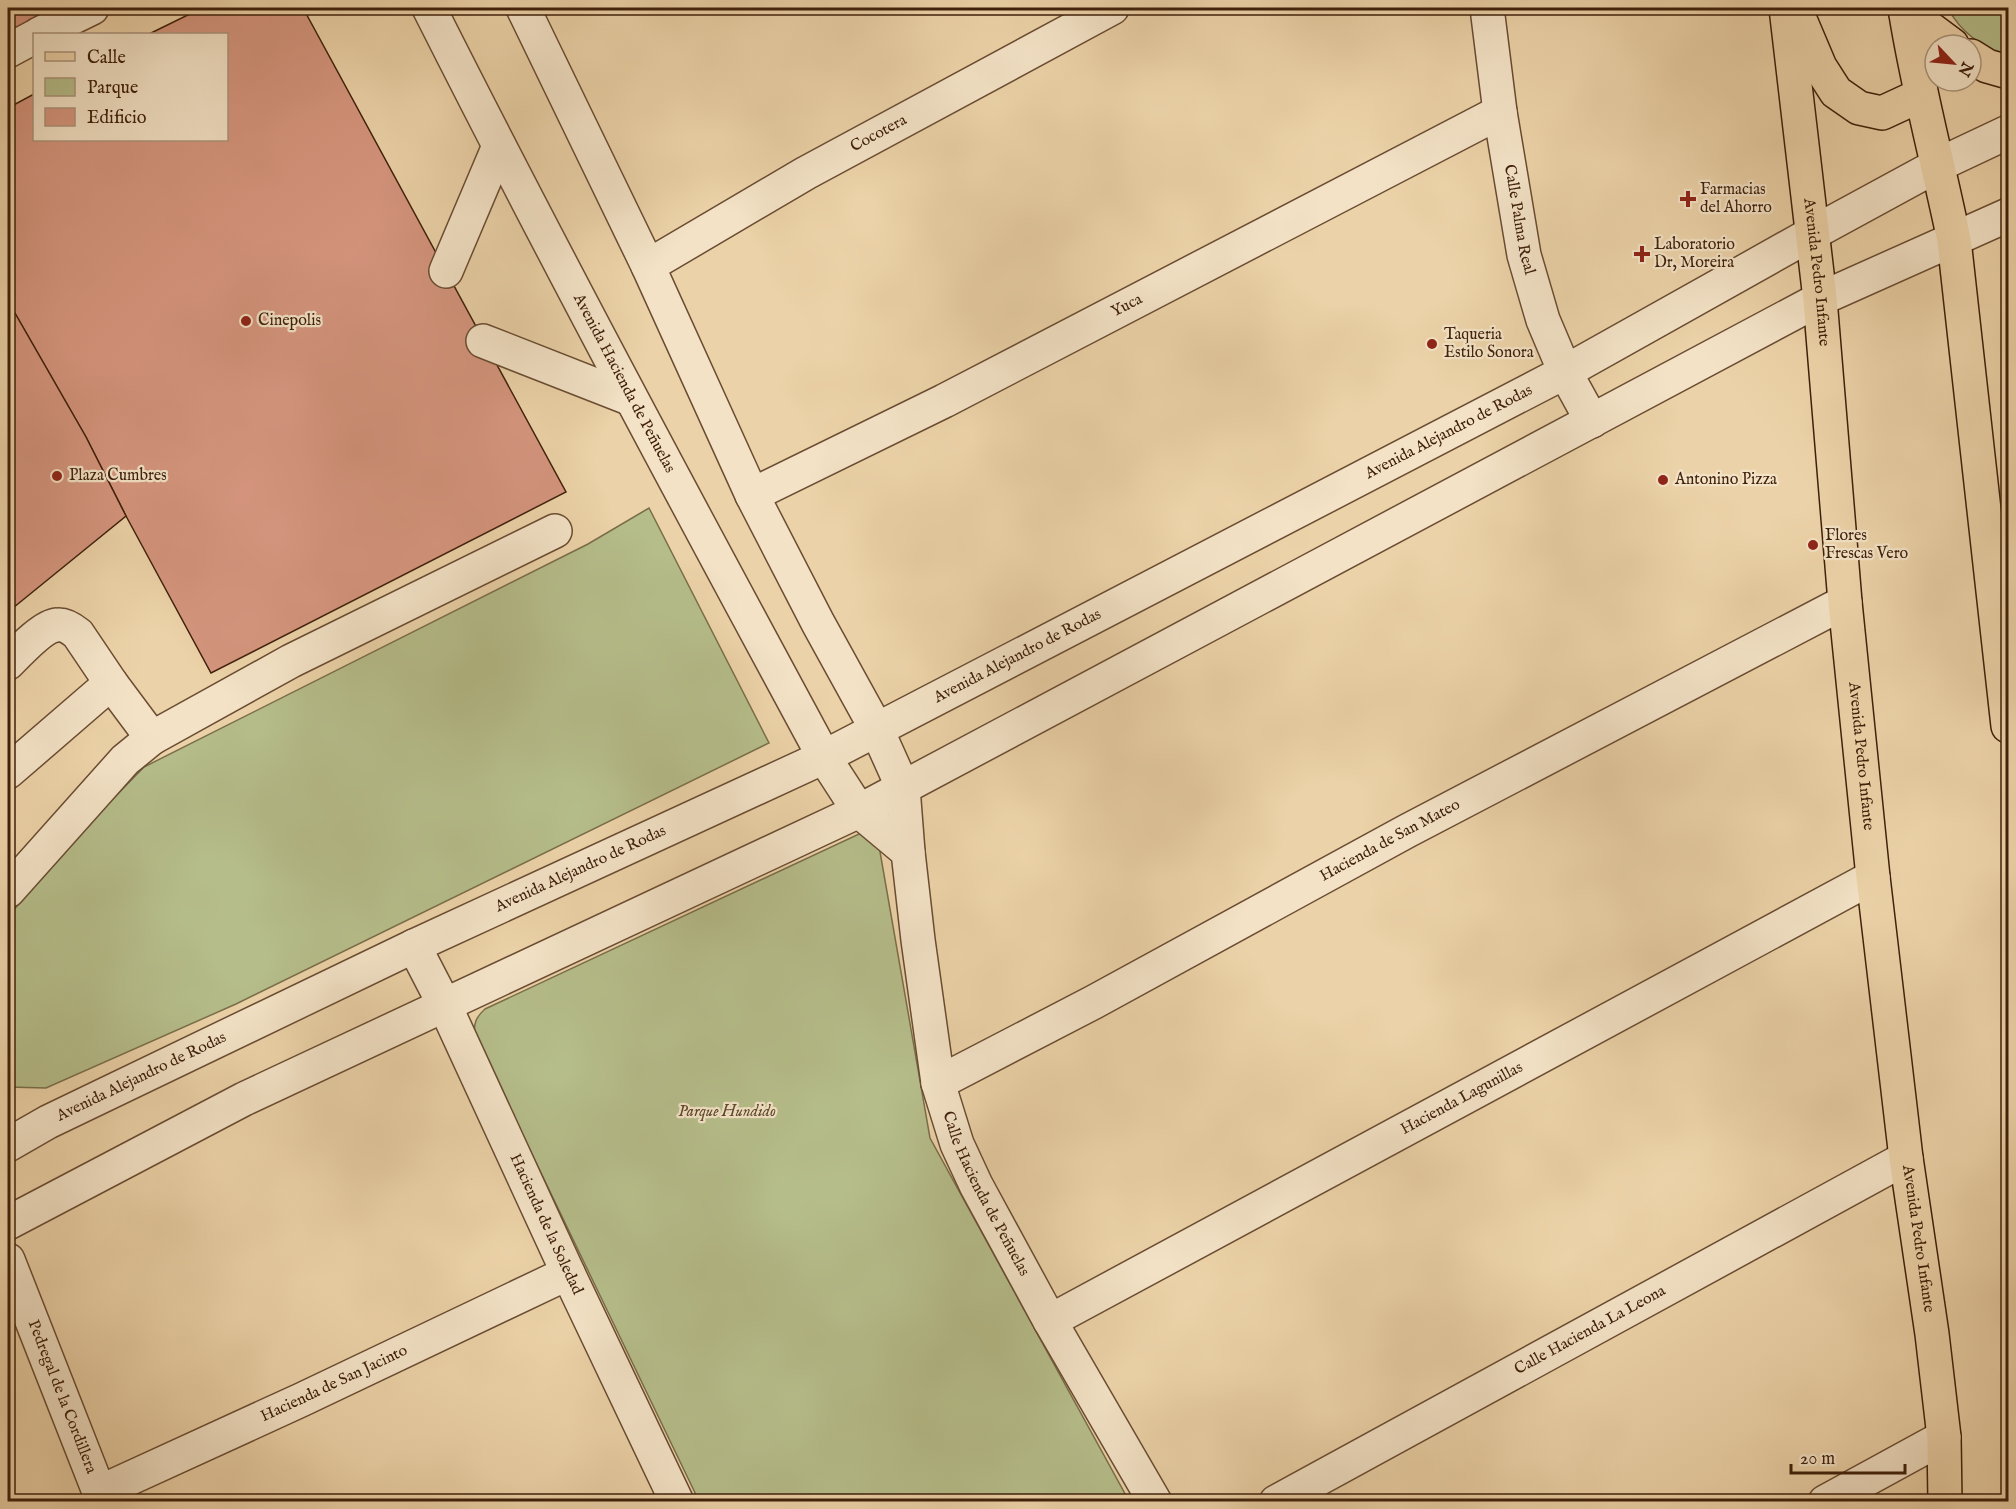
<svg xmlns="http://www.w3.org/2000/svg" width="2016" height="1509" font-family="'IM FELL English',serif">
<rect width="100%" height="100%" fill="#ecd2a8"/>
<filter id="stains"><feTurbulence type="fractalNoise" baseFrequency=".00333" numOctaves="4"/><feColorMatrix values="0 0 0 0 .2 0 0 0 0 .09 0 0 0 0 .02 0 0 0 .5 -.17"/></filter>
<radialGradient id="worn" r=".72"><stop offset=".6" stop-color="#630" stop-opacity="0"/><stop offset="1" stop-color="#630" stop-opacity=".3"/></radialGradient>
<g fill="#b5bd8a" stroke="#7a6e4a" stroke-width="1.5">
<path d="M 1948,8 L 2008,8 L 2008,59 C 1983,46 1961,34 1948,8 Z"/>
<polygon points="649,508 769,743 236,1004 46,1088 8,1087 8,917 63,850 144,767 588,544"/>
<path d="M 859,834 L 864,834 L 879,846 L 930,1138 L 1129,1501 L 699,1501 L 475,1036 C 473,1024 476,1017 485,1009 Z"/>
</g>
<g fill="#d5957e" stroke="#3f200b" stroke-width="1.5">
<polygon points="8,8 56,8 8,34"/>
<polygon points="202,8 303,8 566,492 211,673 126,516 86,437 8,301 8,108 34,94 34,140 226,140 226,34 149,34"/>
<polygon points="8,301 86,437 126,516 8,612"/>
</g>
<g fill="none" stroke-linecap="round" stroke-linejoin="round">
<defs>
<g id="minor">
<path id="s1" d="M 429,8 C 556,260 690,509 824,757 L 859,811 L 908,852"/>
<path id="s2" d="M 523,8 L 648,266 L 752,495 L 818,623 L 877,730 L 903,788 L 908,852 L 918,940 L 938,1083 L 957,1144 L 976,1185 L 1050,1321 L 1155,1502"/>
<path id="s3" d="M 1487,8 L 1500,112 L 1524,255 L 1543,320 L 1565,372 L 1592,421"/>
<polyline points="39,34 92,8"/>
<polyline points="8,51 34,37"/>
<path id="s4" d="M 648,266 L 806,173 L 1112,8"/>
<polyline points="446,271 499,146"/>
<polyline points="483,341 631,399"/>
<path id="s5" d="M 752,495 L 944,401 L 1500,112"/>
<path d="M 8,663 C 18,653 43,626 57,625 C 65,624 72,629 78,634 L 111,683 L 152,738"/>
<polyline points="8,772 111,683"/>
<polyline points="8,891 125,760 152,738 291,661 555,531"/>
<path id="s6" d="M 414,946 L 445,1006 L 568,1273 L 677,1502"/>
<path id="s7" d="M 938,1083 L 1094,1002 L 1407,831 L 1845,602"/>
<path id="s8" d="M 8,1145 L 48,1122 L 414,946 L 824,757 L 1565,372 L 1813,233 L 1938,165 L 2008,132"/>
<polyline points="8,1223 244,1099 859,811 1820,299 2008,215"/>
<path id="s9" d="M 8,1260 L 103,1502"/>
<path id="s10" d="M 1050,1321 L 1873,877"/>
<path id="s11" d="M 100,1492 L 301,1400 L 568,1273"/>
<path id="s12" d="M 1276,1502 L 1906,1158"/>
<polyline points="1825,1502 1944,1437"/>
</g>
<g id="major">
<path id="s13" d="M 1786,8 L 1820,299 L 1845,602 L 1873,877 L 1906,1158 L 1932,1334 L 1944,1437 L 1945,1502"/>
<path d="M 1905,8 C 1917,86 1938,162 1954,240 L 2008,726"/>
<polyline points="1905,10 1952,45"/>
<polyline points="1798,15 1820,67 1836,92 1859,108 1882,113 1921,95"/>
<polyline points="1971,56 1987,66 2008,72"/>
</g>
</defs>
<use href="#minor" stroke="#6a4c32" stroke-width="36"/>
<use href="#major" stroke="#3f200b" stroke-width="36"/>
<use href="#minor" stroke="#f3e2c6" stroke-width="33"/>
<use href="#major" stroke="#ecd2a8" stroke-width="33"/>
</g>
<g fill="#8f2418" stroke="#f3e2c6" stroke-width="2">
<path d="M1685 190h6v6h6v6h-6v6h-6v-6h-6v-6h6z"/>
<path d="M1639 245h6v6h6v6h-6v6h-6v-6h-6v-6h6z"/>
<circle cx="246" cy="321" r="6"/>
<circle cx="1432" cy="344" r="6"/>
<circle cx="57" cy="476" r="6"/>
<circle cx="1663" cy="480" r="6"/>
<circle cx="1813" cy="545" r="6"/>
</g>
<g text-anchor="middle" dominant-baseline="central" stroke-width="4.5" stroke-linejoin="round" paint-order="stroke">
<g font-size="16" fill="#3f200b" stroke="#f3e2c6">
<text stroke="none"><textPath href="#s4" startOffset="266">Cocotera</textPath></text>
<text stroke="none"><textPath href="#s3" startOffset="214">Calle Palma Real</textPath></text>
<text stroke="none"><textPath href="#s13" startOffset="266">Avenida Pedro Infante</textPath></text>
<text stroke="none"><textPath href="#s5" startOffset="420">Yuca</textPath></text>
<text stroke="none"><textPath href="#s1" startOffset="423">Avenida Hacienda de Peñuelas</textPath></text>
<text stroke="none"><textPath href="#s8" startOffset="1608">Avenida Alejandro de Rodas</textPath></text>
<text stroke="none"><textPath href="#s8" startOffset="1122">Avenida Alejandro de Rodas</textPath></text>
<text stroke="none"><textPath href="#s13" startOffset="752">Avenida Pedro Infante</textPath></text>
<text stroke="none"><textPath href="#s7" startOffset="513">Hacienda de San Mateo</textPath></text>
<text stroke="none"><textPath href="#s8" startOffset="636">Avenida Alejandro de Rodas</textPath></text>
<text stroke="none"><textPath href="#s8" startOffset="150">Avenida Alejandro de Rodas</textPath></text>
<text stroke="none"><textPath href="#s10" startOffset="468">Hacienda Lagunillas</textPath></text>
<text stroke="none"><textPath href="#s2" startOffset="1286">Calle Hacienda de Peñuelas</textPath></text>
<text stroke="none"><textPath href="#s6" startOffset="308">Hacienda de la Soledad</textPath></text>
<text stroke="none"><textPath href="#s13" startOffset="1238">Avenida Pedro Infante</textPath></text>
<text stroke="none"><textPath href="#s12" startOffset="358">Calle Hacienda La Leona</textPath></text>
<text stroke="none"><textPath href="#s11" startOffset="258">Hacienda de San Jacinto</textPath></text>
<text stroke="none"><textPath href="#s9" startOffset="147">Pedregal de la Cordillera</textPath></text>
</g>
<g font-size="16" fill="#3f200b" stroke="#f3e2c6" text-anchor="start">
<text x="1700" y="190">Farmacias<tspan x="1700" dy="18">del Ahorro</tspan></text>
<text x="1654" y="245">Laboratorio<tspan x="1654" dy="18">Dr, Moreira</tspan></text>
<text x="258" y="321">Cinepolis</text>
<text x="1444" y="335">Taqueria<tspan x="1444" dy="18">Estilo Sonora</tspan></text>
<text x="69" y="476">Plaza Cumbres</text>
<text x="1675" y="480">Antonino Pizza</text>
<text x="1825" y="536">Flores<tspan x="1825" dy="18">Frescas Vero</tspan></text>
</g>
<g font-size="16" font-style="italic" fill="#5c472b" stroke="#f3e2c6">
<text x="727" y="1112">Parque Hundido</text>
</g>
</g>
<rect width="2016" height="1509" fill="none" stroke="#ecd2a8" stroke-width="30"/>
<rect x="9" y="9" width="1998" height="1491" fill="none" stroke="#3f200b" stroke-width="3"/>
<rect x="15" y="15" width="1986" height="1479" fill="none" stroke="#3f200b" stroke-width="1.5"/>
<rect x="33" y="33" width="195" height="108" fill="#f3e2c6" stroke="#ab947b" stroke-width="1.5"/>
<rect x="45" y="52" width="30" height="9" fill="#ecd2a8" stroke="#ab947b" stroke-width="1.5"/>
<text x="87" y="63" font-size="18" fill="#3f200b">Calle</text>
<rect x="45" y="78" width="30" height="18" fill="#b5bd8a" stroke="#ab947b" stroke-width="1.5"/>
<text x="87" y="93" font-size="18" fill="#3f200b">Parque</text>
<rect x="45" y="108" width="30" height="18" fill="#d5957e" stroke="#ab947b" stroke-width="1.5"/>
<text x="87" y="123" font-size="18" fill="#3f200b">Edificio</text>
<g transform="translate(1953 63) rotate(116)"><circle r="28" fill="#f3e2c6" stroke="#ab947b" stroke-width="1.5"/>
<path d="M0-4.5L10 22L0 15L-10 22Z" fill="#8f2418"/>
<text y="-9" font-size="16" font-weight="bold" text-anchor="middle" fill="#3f200b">N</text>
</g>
<path d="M1791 1464v9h114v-9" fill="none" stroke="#3f200b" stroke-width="3"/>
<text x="1800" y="1464" font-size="18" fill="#3f200b" stroke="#f3e2c6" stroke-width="4.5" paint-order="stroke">20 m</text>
<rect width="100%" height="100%" filter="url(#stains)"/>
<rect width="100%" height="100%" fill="url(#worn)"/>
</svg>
